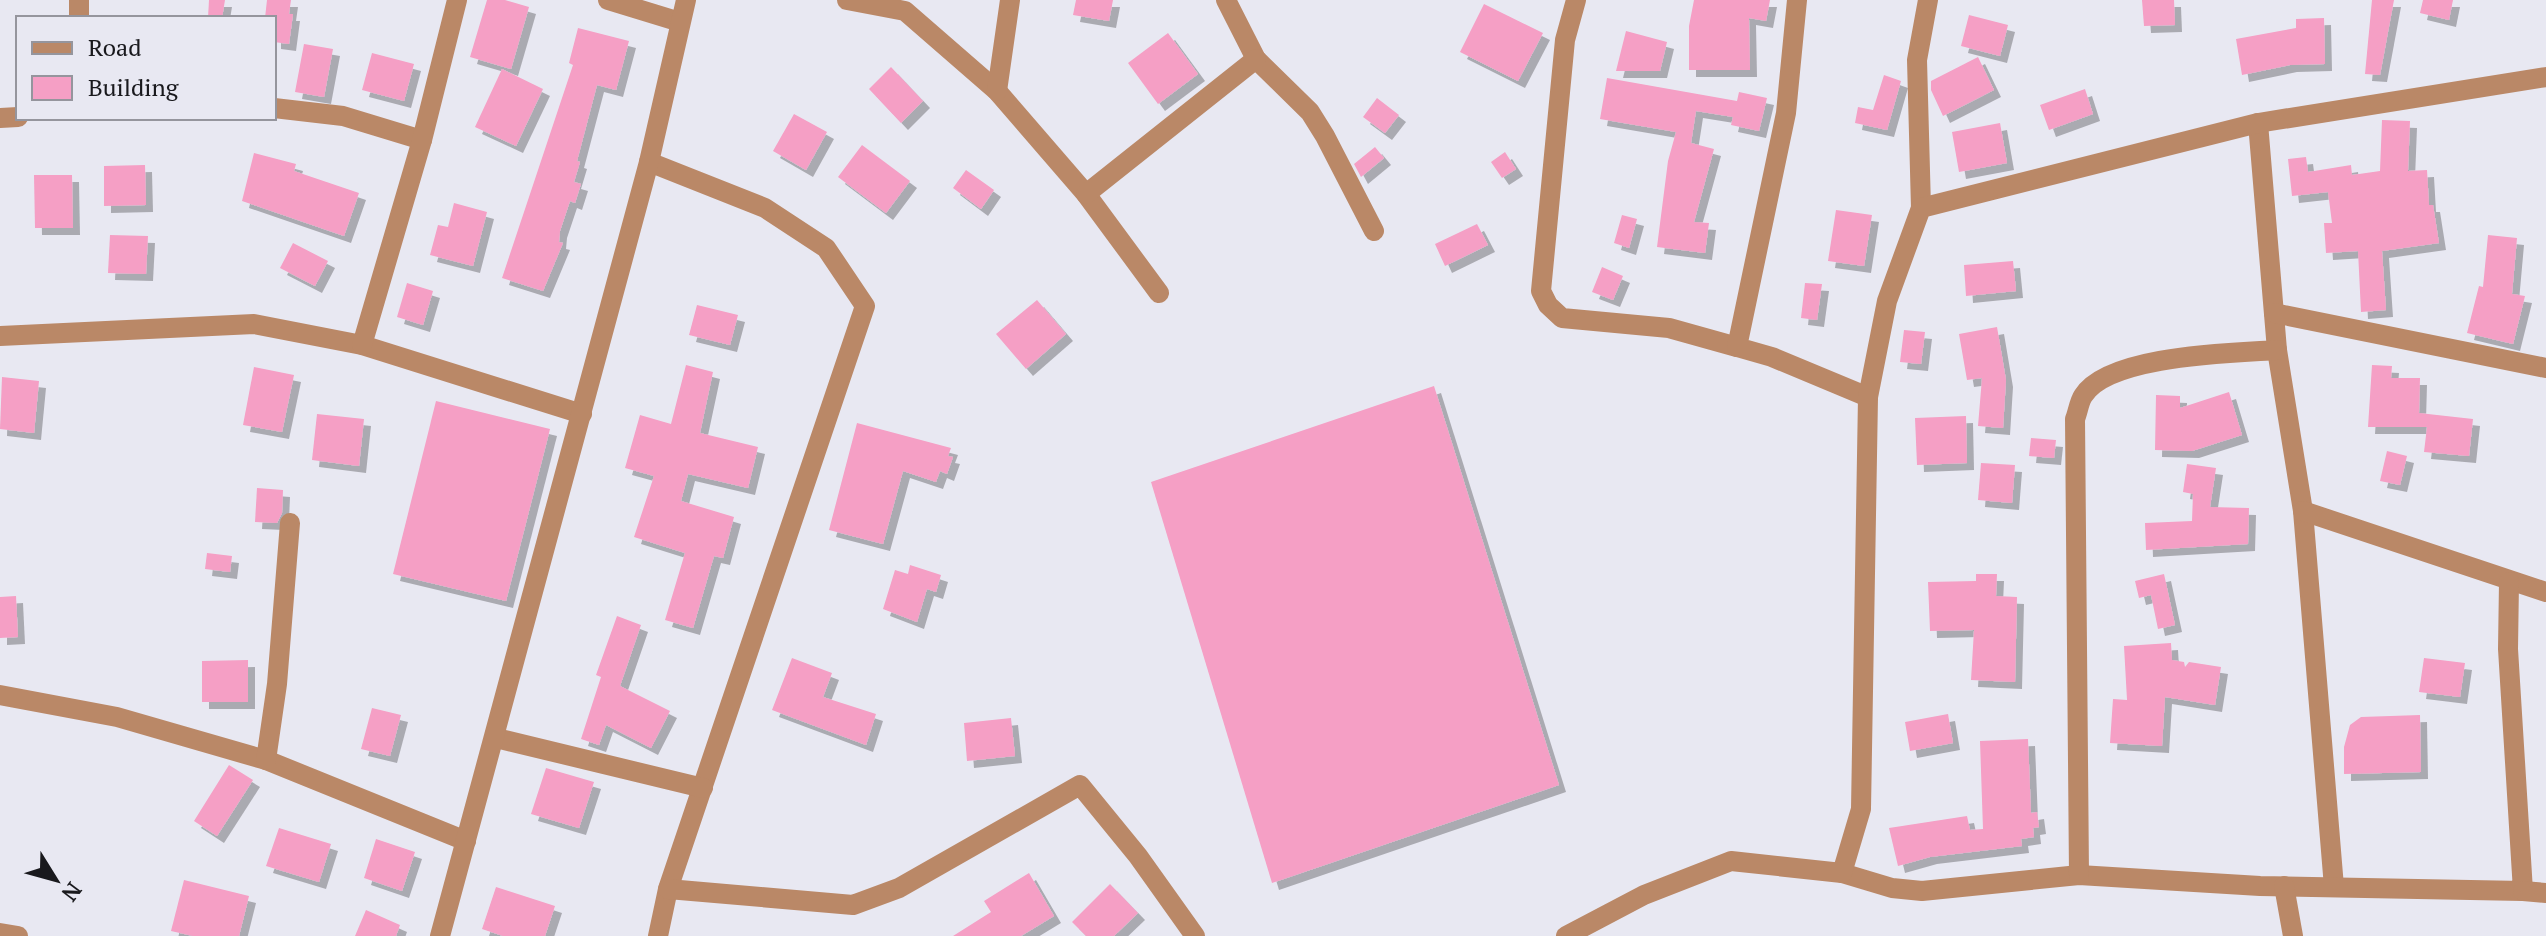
<svg xmlns="http://www.w3.org/2000/svg" width="2546" height="936" font-family="'PT Serif',serif">
<defs>
<filter id="shadow"><feDropShadow dx="7" dy="7" stdDeviation="0" flood-color="#0004"/></filter>
</defs>
<rect width="100%" height="100%" fill="#e8e8f2"/>
<g fill="#f59fc5" filter="url(#shadow)">
<polygon points="209,0 225,0 222,18 208,18"/>
<polygon points="267,0 291,0 289,14 293,14 289,44 274,42 274,18 265,18"/>
<polygon points="487,0 505,0 529,7 511,69 470,57"/>
<polygon points="1076,0 1113,0 1109,21 1073,15"/>
<polygon points="1694,0 1770,0 1766,21 1749,18 1750,70 1689,70 1689,26"/>
<polygon points="2142,0 2174,0 2175,25 2144,26"/>
<polygon points="2372,0 2394,0 2380,75 2365,74"/>
<polygon points="2423,0 2453,0 2449,20 2420,13"/>
<polygon points="1484,4 1543,33 1518,81 1460,52"/>
<polygon points="1969,15 2008,25 2000,56 1961,46"/>
<polygon points="2324,18 2325,64 2290,65 2242,75 2236,39 2296,28 2296,19"/>
<polygon points="578,28 629,41 616,90 597,85 577,161 580,162 574,182 581,184 575,203 570,201 560,231 559,242 563,243 543,291 502,278 573,65 569,63"/>
<polygon points="1626,31 1667,42 1660,71 1616,71"/>
<polygon points="1168,33 1198,74 1158,104 1128,63"/>
<polygon points="304,44 333,49 324,97 295,92"/>
<polygon points="372,53 414,64 404,101 362,90"/>
<polygon points="1978,57 1994,90 1943,116 1931,90 1931,81"/>
<polygon points="891,67 923,101 901,123 869,89"/>
<polygon points="502,69 543,89 516,146 475,127"/>
<polygon points="1884,75 1901,81 1887,130 1855,123 1858,107 1873,110"/>
<polygon points="1607,78 1737,101 1739,92 1767,98 1759,131 1731,125 1733,117 1696,111 1691,143 1714,149 1694,222 1709,223 1705,253 1657,247 1668,161 1676,132 1600,119"/>
<polygon points="2085,89 2093,114 2049,130 2040,105"/>
<polygon points="1377,98 1399,115 1385,133 1363,117"/>
<polygon points="794,114 827,132 806,170 773,151"/>
<polygon points="2382,120 2410,121 2408,171 2427,170 2429,205 2433,205 2439,243 2382,251 2386,310 2361,312 2358,251 2326,253 2324,223 2332,223 2328,192 2292,196 2288,159 2306,157 2308,172 2351,165 2352,175 2380,171"/>
<polygon points="2000,123 2007,163 1959,172 1952,132"/>
<polygon points="862,145 910,181 886,213 838,177"/>
<polygon points="1375,147 1384,158 1361,177 1354,164"/>
<polygon points="1505,152 1516,169 1502,178 1491,162"/>
<polygon points="254,153 296,164 294,171 359,193 344,236 242,201"/>
<polygon points="145,165 146,205 104,206 104,166"/>
<polygon points="966,170 994,190 981,209 953,188"/>
<polygon points="34,175 72,175 73,228 35,228"/>
<polygon points="454,203 487,212 473,266 430,255 438,225 448,227"/>
<polygon points="1836,210 1872,215 1864,266 1828,261"/>
<polygon points="1622,215 1637,219 1629,248 1614,243"/>
<polygon points="1477,224 1488,245 1445,266 1435,244"/>
<polygon points="110,235 148,236 146,274 108,273"/>
<polygon points="2488,235 2517,238 2512,294 2525,296 2513,344 2467,333 2479,286 2483,287"/>
<polygon points="293,243 328,261 315,286 280,268"/>
<polygon points="2013,261 2016,291 1966,296 1964,265"/>
<polygon points="1602,267 1623,276 1613,300 1592,292"/>
<polygon points="407,283 433,291 423,325 397,317"/>
<polygon points="1805,283 1822,284 1817,320 1801,318"/>
<polygon points="1037,300 1066,334 1026,369 996,334"/>
<polygon points="697,305 738,315 730,345 689,335"/>
<polygon points="1997,327 2006,380 2003,428 1978,426 1982,378 1967,380 1959,334"/>
<polygon points="1904,330 1925,332 1921,364 1900,362"/>
<polygon points="686,365 713,372 700,433 758,447 748,488 688,474 681,501 734,517 723,558 714,556 693,628 665,620 685,553 634,537 654,476 625,468 640,415 671,424"/>
<polygon points="2372,365 2392,366 2391,378 2420,378 2419,413 2473,419 2469,456 2424,452 2427,427 2368,427"/>
<polygon points="254,367 294,375 282,432 243,425"/>
<polygon points="2,377 39,381 34,433 0,429"/>
<polygon points="1434,386 1559,785 1272,883 1151,482"/>
<polygon points="2229,392 2242,435 2192,451 2155,450 2156,395 2180,396 2180,408"/>
<polygon points="436,401 550,429 506,601 393,574"/>
<polygon points="317,414 364,419 359,466 312,460"/>
<polygon points="1966,416 1967,463 1917,465 1915,418"/>
<polygon points="857,423 951,448 948,456 953,457 947,474 940,471 936,482 903,471 883,544 829,530"/>
<polygon points="2031,438 2056,440 2054,458 2029,456"/>
<polygon points="2387,451 2407,456 2400,485 2380,481"/>
<polygon points="1981,463 2015,465 2012,503 1978,500"/>
<polygon points="2187,464 2216,468 2210,507 2249,508 2248,544 2146,550 2145,523 2192,521 2193,494 2183,492"/>
<polygon points="257,488 283,490 282,513 277,523 255,522"/>
<polygon points="207,553 232,556 230,572 205,569"/>
<polygon points="910,565 941,575 936,592 927,589 917,622 883,609 895,570 908,574"/>
<polygon points="1976,574 1997,574 1996,596 2017,597 2015,682 1971,680 1974,630 1930,631 1928,582 1976,581"/>
<polygon points="2164,574 2175,625 2158,629 2151,595 2139,598 2135,581"/>
<polygon points="16,596 18,637 0,638 0,597"/>
<polygon points="617,616 641,625 620,686 670,711 651,748 606,725 599,745 581,739 601,677 596,675"/>
<polygon points="2171,643 2172,660 2184,662 2185,667 2189,662 2221,667 2215,705 2165,697 2162,746 2110,743 2113,699 2127,700 2124,646"/>
<polygon points="792,658 832,673 823,697 876,714 866,745 772,710"/>
<polygon points="2424,658 2465,663 2460,697 2419,692"/>
<polygon points="248,660 248,702 202,702 202,661"/>
<polygon points="372,708 401,715 390,756 361,749"/>
<polygon points="1948,714 1953,743 1910,751 1905,722"/>
<polygon points="2420,715 2421,772 2344,774 2344,747 2350,725 2361,717"/>
<polygon points="1011,718 1015,756 967,761 964,723"/>
<polygon points="2028,739 2031,813 2037,812 2039,827 2033,828 2034,837 2021,839 2022,846 1930,857 1898,866 1889,828 1967,816 1970,830 1983,829 1980,741"/>
<polygon points="229,765 253,780 217,836 194,821"/>
<polygon points="546,768 594,782 579,828 531,814"/>
<polygon points="279,828 331,844 319,882 266,866"/>
<polygon points="376,839 415,852 402,891 364,878"/>
<polygon points="1029,873 1054,916 1021,936 953,936 991,912 984,901"/>
<polygon points="184,880 249,896 239,936 193,936 171,931"/>
<polygon points="1110,884 1138,913 1114,936 1086,936 1072,922"/>
<polygon points="496,887 555,906 545,936 503,936 482,929"/>
<polygon points="366,910 400,925 396,936 355,936"/>
</g>
<g fill="none" stroke-linecap="round" stroke-linejoin="round">
<g stroke="#ba8867" stroke-width="20">
<polyline points="608,0 680,22"/>
<polyline points="847,0 905,11 997,91 1086,194 1159,293"/>
<polyline points="1226,0 1256,59 1310,112 1325,136 1374,231"/>
<polyline points="1576,0 1565,40 1541,291 1548,305 1562,318 1669,328 1737,347"/>
<polyline points="1797,0 1786,113 1737,347 1772,357 1868,397"/>
<polyline points="79,18 79,0"/>
<polyline points="997,91 1010,0"/>
<polyline points="274,108 343,116 422,140"/>
<polyline points="0,118 18,117"/>
<polyline points="2258,123 2277,350 2303,511 2334,887"/>
<polyline points="649,162 765,208 826,248 865,306 668,889 658,936"/>
<polyline points="1086,194 1256,59"/>
<polyline points="1921,208 1917,60 1928,0"/>
<polyline points="2274,313 2546,368"/>
<polyline points="0,336 254,324 362,345 582,414"/>
<polyline points="362,345 422,140 457,0"/>
<polyline points="2303,511 2546,592"/>
<polyline points="0,695 117,717 266,760 466,841"/>
<polyline points="496,738 703,788"/>
<polyline points="266,760 277,684 290,523"/>
<polyline points="1842,873 1892,888 1922,891 2079,875 2260,886 2523,891 2508,649 2509,582"/>
<path d="M 2079,875 L 2075,419 C 2078,412 2079,402 2083,396 C 2108,355 2233,353 2277,350"/>
<polyline points="2284,886 2293,936"/>
<polyline points="668,889 853,905 899,888 1080,785 1138,856 1195,936"/>
<polyline points="2523,891 2546,893"/>
<polyline points="0,933 18,936"/>
<polyline points="440,936 649,162 686,0"/>
<polyline points="1566,936 1644,895 1731,861 1842,873 1861,809 1868,397 1887,301 1921,208 2258,123 2546,77"/>
</g>
</g>
<rect x="16" y="16" width="260" height="104" fill="#e8e8f2" stroke="#95959d" stroke-width="2"/>
<rect x="32" y="42" width="40" height="12" fill="#ba8867" stroke="#95959d" stroke-width="2"/>
<text x="88" y="56" font-size="24" fill="#19191d">Road</text>
<rect x="32" y="76" width="40" height="24" fill="#f59fc5" stroke="#95959d" stroke-width="2"/>
<text x="88" y="96" font-size="24" fill="#19191d">Building</text>
<g transform="translate(56 880) rotate(127)" stroke="#e8e8f2" stroke-width="6" paint-order="stroke">
<path d="M0-6L14 30L0 20L-14 30Z" fill="#19191d"/>
<text y="-12" font-size="22" font-weight="bold" text-anchor="middle" fill="#19191d">N</text>
</g>
</svg>
